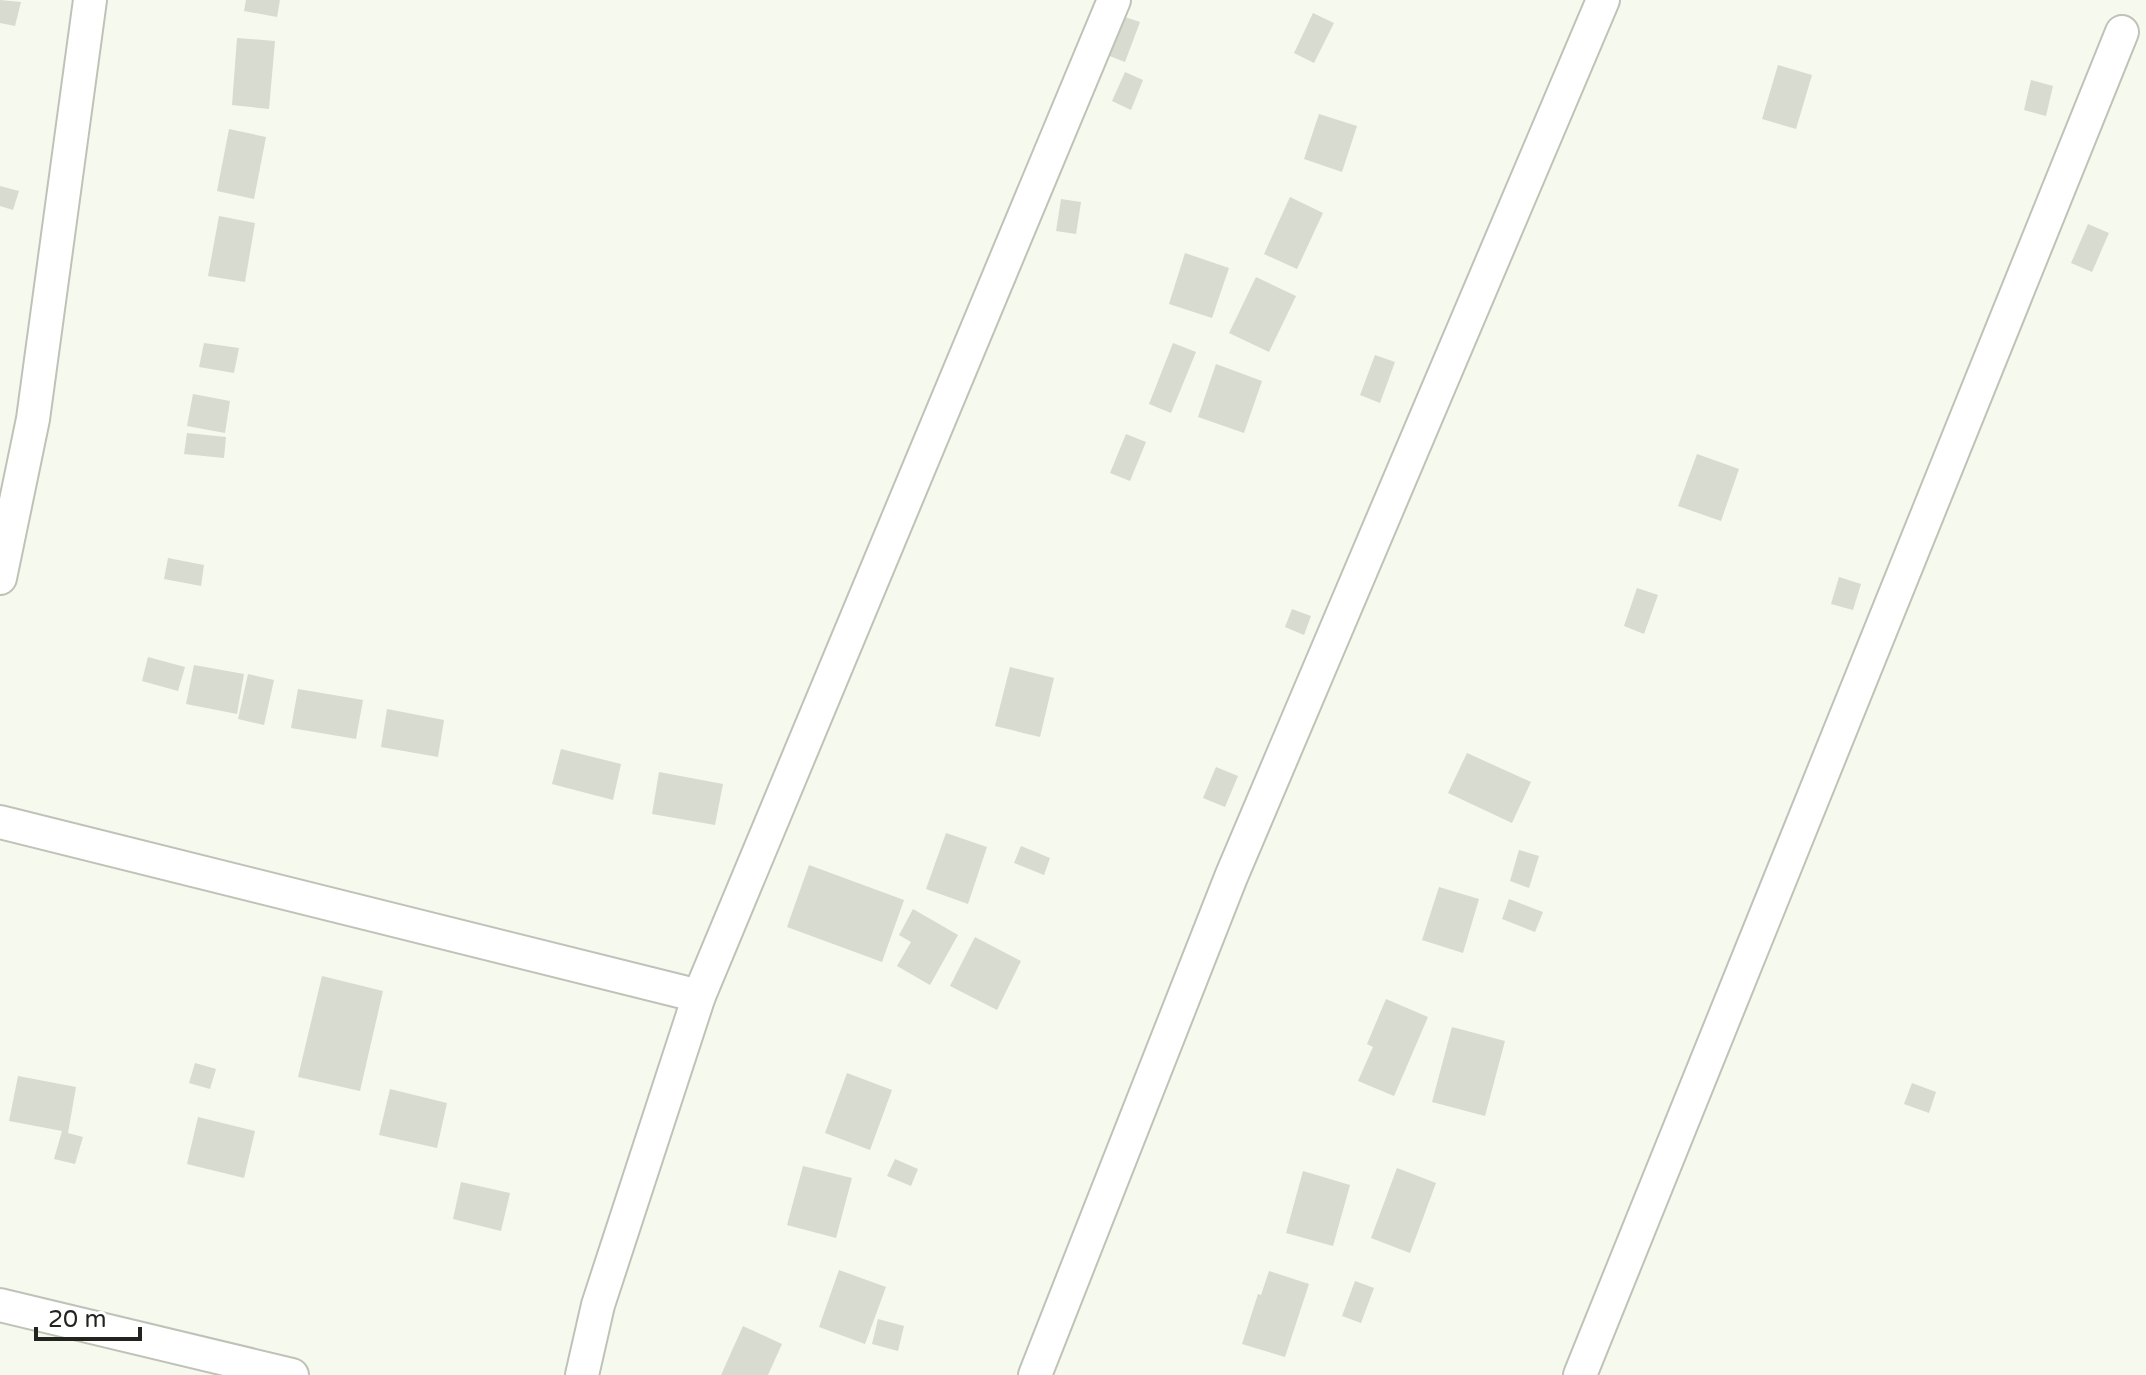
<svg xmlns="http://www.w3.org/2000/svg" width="2146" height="1375" font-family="'Varela Round',sans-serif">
<rect width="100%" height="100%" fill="#f6f9ee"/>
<g fill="#d7dbd0">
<polygon points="0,0 21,2 15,26 0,23"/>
<polygon points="246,0 280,0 277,17 244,11"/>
<polygon points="1313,13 1334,23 1314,63 1294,53"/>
<polygon points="1122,16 1140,22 1125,62 1107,55"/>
<polygon points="237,38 275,41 269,109 232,105"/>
<polygon points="1778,65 1812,75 1796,129 1762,119"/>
<polygon points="1125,72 1143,80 1131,110 1112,101"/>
<polygon points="2031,80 2053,86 2046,116 2024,110"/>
<polygon points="1319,114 1357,126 1342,172 1304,159"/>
<polygon points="229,129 266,137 254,199 217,191"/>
<polygon points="0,186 19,191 13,210 0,206"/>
<polygon points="1290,197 1323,213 1297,269 1264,254"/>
<polygon points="1061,199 1081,202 1076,234 1056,231"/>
<polygon points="219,216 255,223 245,282 208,276"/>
<polygon points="2088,224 2109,233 2092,272 2071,263"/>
<polygon points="1185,253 1229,268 1212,318 1169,304"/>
<polygon points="1256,277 1296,296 1269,352 1229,333"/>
<polygon points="204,343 239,348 234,373 199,367"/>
<polygon points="1173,343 1196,352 1171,413 1149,404"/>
<polygon points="1375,355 1395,362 1380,403 1360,395"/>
<polygon points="1216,364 1262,381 1244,433 1198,417"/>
<polygon points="193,394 230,401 225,433 187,426"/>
<polygon points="187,433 226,437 224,458 184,454"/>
<polygon points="1126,434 1146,442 1130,481 1110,473"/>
<polygon points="1697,454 1739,469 1721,521 1678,506"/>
<polygon points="168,558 204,565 201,586 164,579"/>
<polygon points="1839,577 1861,584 1853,610 1831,604"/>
<polygon points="1637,588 1658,595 1644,634 1624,626"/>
<polygon points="1292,609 1311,616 1304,635 1285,627"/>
<polygon points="148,657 185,667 178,691 142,681"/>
<polygon points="194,665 244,674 237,714 186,704"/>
<polygon points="1010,667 1054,678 1040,737 995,726"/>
<polygon points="248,674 274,680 264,725 238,719"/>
<polygon points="298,689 363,700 356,739 291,728"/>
<polygon points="387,709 444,720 438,757 381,747"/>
<polygon points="561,749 621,764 613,800 552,784"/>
<polygon points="1467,753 1531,782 1512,823 1448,793"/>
<polygon points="1216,767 1238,776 1225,807 1203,798"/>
<polygon points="659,772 723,784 715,825 652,814"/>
<polygon points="946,833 987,847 968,904 926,889"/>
<polygon points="1021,846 1050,858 1044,875 1014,863"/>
<polygon points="1519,850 1539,856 1529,888 1510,881"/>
<polygon points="809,865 904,900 882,962 787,927"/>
<polygon points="1439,887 1479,899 1463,953 1422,940"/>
<polygon points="1509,899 1543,912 1535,932 1502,919"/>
<polygon points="913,909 958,935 930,985 897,966 911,942 899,935"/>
<polygon points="975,937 1021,961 997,1010 950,986"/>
<polygon points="322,976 383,991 360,1091 298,1077"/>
<polygon points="1386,999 1428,1017 1394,1096 1358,1081 1373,1047 1367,1044"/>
<polygon points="1452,1027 1505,1041 1485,1116 1432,1102"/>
<polygon points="195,1063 216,1069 210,1089 189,1083"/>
<polygon points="847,1073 892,1090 870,1150 825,1133"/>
<polygon points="18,1076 76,1087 68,1133 83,1137 75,1164 54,1159 62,1131 9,1121"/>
<polygon points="1912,1083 1936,1092 1929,1113 1904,1104"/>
<polygon points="390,1089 447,1103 437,1148 379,1135"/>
<polygon points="198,1117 255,1131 244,1178 187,1164"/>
<polygon points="895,1159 918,1169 911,1186 887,1176"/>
<polygon points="803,1166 852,1178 836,1238 787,1225"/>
<polygon points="1397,1168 1436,1183 1410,1253 1371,1238"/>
<polygon points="1303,1171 1350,1185 1333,1246 1286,1233"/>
<polygon points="461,1182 510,1193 501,1231 453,1219"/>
<polygon points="839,1270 886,1287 865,1344 819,1327"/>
<polygon points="1269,1271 1309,1284 1285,1357 1242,1344 1258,1294 1261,1295"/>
<polygon points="1355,1281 1374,1288 1361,1323 1342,1316"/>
<polygon points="878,1319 904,1326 898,1351 872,1344"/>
<polygon points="743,1326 782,1344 768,1375 721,1375"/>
</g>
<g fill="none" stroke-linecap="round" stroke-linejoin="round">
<defs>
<g id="minor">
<polyline points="0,578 33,419 90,0"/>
<polyline points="0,822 699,996"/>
<polyline points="0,1305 292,1375"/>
<polyline points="582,1375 598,1305 699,996 1114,0"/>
<polyline points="1035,1375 1231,877 1603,0"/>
<polyline points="1580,1375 2122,32"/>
</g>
</defs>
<use href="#minor" stroke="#bfc2b7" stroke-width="36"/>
<use href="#minor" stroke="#fff" stroke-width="32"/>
</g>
<path d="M36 1327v12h104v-12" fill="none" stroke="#232420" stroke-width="4"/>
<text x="48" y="1327" font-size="24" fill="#232420" stroke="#ffffff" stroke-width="6" paint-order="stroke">20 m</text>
</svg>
